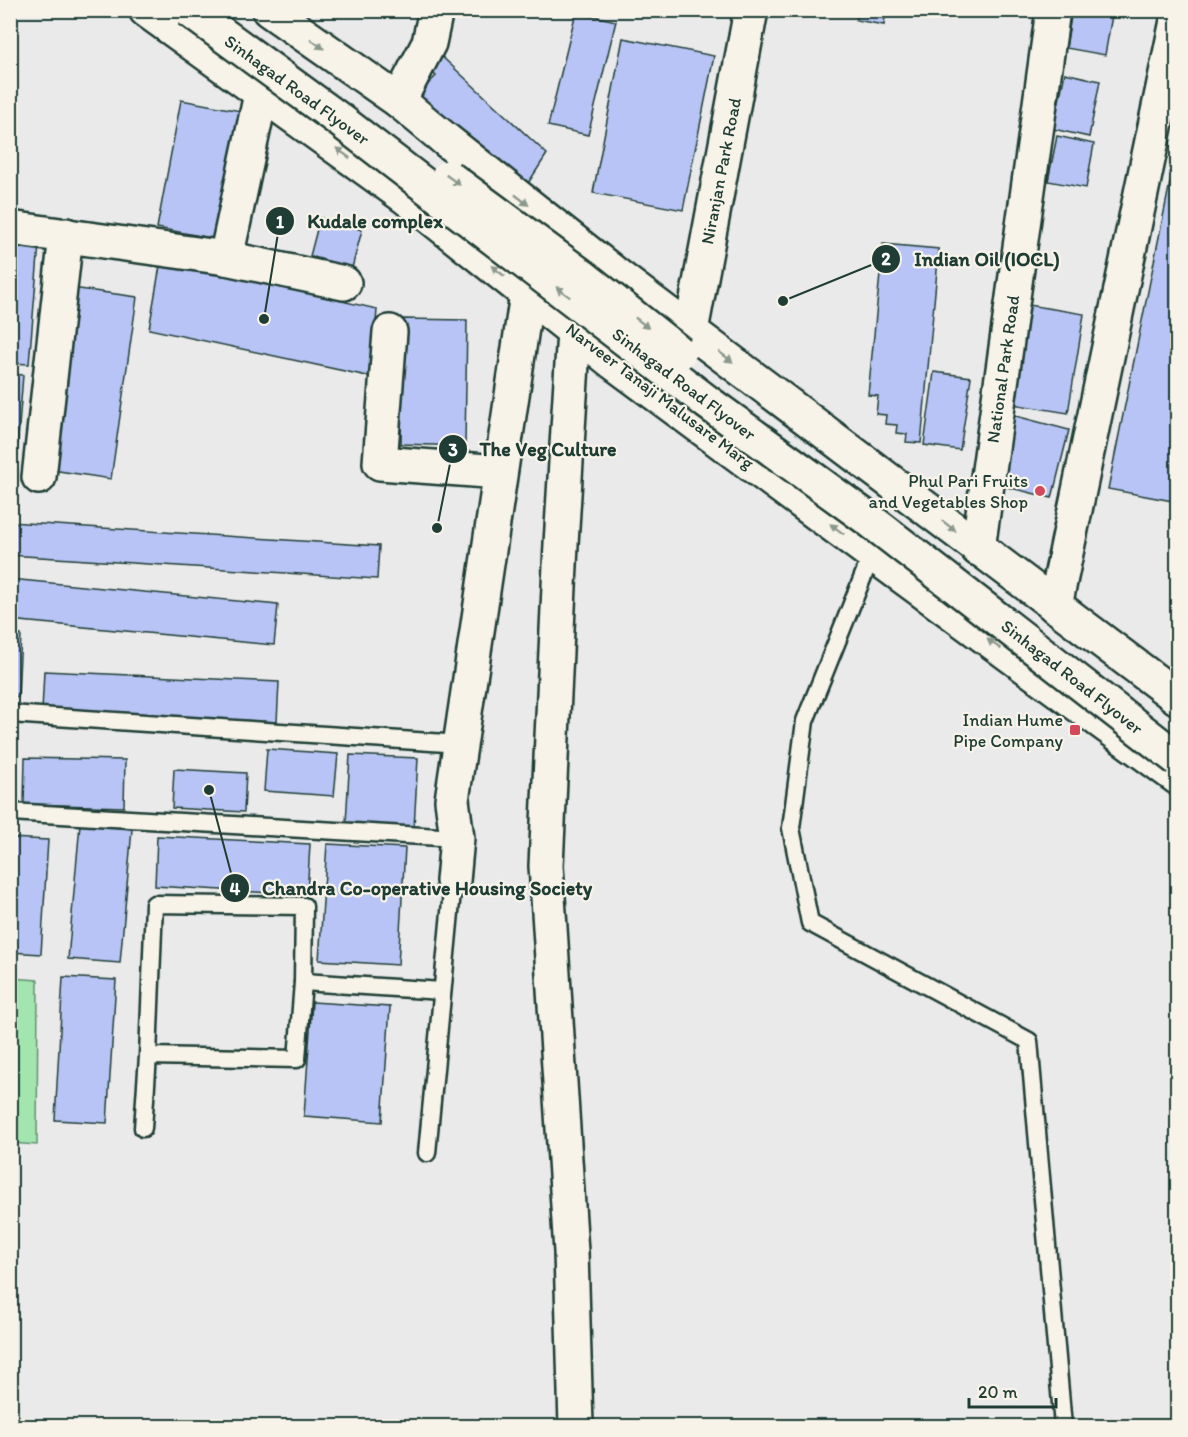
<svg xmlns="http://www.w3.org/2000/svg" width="1188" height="1437" font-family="Itim,sans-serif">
<rect width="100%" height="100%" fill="#eaeaeb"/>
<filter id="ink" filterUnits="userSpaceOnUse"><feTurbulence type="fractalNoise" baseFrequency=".0167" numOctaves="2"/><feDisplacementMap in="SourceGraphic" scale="12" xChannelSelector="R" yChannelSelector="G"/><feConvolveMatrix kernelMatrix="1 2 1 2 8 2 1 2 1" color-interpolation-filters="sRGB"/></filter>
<g filter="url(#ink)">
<polygon fill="#a3e5ae" stroke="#619171" stroke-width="1.5" points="11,978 38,980 37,1145 11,1143"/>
<g fill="#b8c4f5" stroke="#1f3d34" stroke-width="1.5">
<polygon points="850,10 886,10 884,25 856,20 857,12"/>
<polygon points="1072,10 1113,10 1105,55 1066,48"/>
<polygon points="576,12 616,21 588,135 548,126"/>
<polygon points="623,38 714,56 683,210 593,193"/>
<polygon points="438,53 547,154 527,185 414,98 436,76 426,66"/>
<polygon points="1065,73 1100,81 1089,137 1053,129"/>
<polygon points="181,100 241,111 217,239 157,228"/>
<polygon points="1057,136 1094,144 1086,188 1048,181"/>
<polygon points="1178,143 1178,502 1108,489"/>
<polygon points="320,218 362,230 352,268 310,256"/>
<polygon points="10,242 39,244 29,364 10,363"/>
<polygon points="883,244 939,249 921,443 906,442 907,434 896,433 897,425 885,424 886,415 876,414 878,396 868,395"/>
<polygon points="161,260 377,309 372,377 149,329"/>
<polygon points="72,288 137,297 111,479 46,469"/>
<polygon points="1029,305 1084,314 1068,413 1012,404"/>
<polygon points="403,319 467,320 465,446 401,444"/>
<polygon points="934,372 971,377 960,450 924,445"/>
<polygon points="10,374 23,375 13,503 10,503"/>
<polygon points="1012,415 1069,430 1052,498 995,484"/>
<polygon points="10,522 379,546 377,579 10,555"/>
<polygon points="10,579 278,605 274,645 10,620"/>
<polygon points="10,634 21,635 18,697 10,697"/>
<polygon points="44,671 279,682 277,722 42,711"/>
<polygon points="10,739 13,740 10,779"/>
<polygon points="267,749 338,754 334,796 264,791"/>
<polygon points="350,755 418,758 414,828 346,823"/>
<polygon points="25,758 125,760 124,807 24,804"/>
<polygon points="174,769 246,773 244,812 172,808"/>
<polygon points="80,824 132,829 120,963 68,959"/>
<polygon points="157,836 310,844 307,895 155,886"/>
<polygon points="10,838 48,840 41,954 10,952"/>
<polygon points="327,844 405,848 398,965 319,960"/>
<polygon points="63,977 116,980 107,1123 55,1120"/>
<polygon points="312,1002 390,1007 382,1122 304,1116"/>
</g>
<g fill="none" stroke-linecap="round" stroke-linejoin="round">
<defs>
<g id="service">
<polyline points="872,554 805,721 791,828 810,923 1029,1041 1063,1426"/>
<polyline points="10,714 461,744"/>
<polyline points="10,812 457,838"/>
<polyline points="303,982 442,991"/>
<polyline points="143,1128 148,1056 154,904 304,906 303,982 297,1059 148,1056"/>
<polyline points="427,1153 453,881"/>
</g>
<g id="minor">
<polyline points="399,101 429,43 436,10"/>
<polyline points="10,228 226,258 344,283"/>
<polyline points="226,258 261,94"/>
<polyline points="574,331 561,544 546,866 571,1252 576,1426"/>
<polyline points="691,331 751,10"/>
<polyline points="390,332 380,463 500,472"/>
<polyline points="39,477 66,235"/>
<polyline points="978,549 1053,10"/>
<polyline points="1055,606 1178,16"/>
<polyline points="453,881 457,838 452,800 527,294"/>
</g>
<g id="primary">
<polyline points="146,10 404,196 614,363 872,554 1178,778"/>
<polyline points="269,10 399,101 446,140 619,277 1178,698"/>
</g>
</defs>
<use href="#service" stroke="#1f3d34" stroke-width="21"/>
<use href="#minor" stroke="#1f3d34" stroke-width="38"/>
<use href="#primary" stroke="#1f3d34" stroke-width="38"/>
<use href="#service" stroke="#f7f3e8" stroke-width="16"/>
<use href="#minor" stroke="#f7f3e8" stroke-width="33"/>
<use href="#primary" stroke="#f7f3e8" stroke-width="33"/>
<defs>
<g id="primary-bridge">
<polyline points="189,10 337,118 707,402 871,521 1178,759"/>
<polyline points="448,177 582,276 679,353"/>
</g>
</defs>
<use href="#primary-bridge" stroke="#1f3d34" stroke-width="38" stroke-linecap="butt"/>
<use href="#primary-bridge" stroke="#f7f3e8" stroke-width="33"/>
</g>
<defs><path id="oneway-solid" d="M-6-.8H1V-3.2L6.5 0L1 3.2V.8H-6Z" transform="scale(1.5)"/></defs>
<g fill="#8b988e">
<use href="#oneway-solid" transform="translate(317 44) rotate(35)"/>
<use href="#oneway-solid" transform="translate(343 153) rotate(-144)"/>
<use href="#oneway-solid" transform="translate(453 180) rotate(36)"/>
<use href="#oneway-solid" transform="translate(522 200) rotate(38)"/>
<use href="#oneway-solid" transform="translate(498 271) rotate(-142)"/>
<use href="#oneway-solid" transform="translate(563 292) rotate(-143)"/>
<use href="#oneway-solid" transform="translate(642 323) rotate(38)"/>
<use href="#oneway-solid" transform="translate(726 357) rotate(37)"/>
<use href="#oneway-solid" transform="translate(949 526) rotate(38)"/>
<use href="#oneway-solid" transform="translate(837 529) rotate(-143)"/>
<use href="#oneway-solid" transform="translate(994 644) rotate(-144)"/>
</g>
</g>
<g fill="#d1495b" stroke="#f7f3e8" stroke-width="2">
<circle cx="1040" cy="491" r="6"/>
<rect x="1069" y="724" width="12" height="12" rx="3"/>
</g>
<g text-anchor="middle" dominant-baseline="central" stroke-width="4.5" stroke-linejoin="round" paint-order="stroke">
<g font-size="18" fill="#1f3d34" stroke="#f7f3e8">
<text transform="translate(297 90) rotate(36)">Sinhagad Road Flyover</text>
<text transform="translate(721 171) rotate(-79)">Niranjan Park Road</text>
<text transform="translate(1003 369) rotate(-82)">National Park Road</text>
<text transform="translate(684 384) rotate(37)">Sinhagad Road Flyover</text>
<text transform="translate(660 396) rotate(37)">Narveer Tanaji Malusare Marg</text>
<text transform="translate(1072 677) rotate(38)">Sinhagad Road Flyover</text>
</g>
<g font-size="18" fill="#1f3d34" stroke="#f7f3e8" text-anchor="end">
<text x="1028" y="481">Phul Pari Fruits<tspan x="1028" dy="21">and Vegetables Shop</tspan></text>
<text x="1063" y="720">Indian Hume<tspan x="1063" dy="21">Pipe Company</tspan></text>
</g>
</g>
<path fill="none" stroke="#1f3d34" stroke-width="2" d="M264 319L280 221M783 301L886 259M437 528L453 449M209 790L235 888"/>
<g fill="#1f3d34" stroke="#f7f3e8" stroke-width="2">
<circle cx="264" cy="319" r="6"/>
<circle cx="783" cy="301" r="6"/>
<circle cx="437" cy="528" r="6"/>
<circle cx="209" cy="790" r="6"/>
<circle cx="280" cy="221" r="15"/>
<circle cx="886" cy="259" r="15"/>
<circle cx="453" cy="449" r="15"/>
<circle cx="235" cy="888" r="15"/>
</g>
<g font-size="18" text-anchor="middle" font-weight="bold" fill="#fff">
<text x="280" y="228">1</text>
<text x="886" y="265">2</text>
<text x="453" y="456">3</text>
<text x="235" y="895">4</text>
</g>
<g font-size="20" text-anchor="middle" font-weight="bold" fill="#1f3d34" stroke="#f7f3e8" stroke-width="4.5" stroke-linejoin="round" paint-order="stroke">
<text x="375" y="228">Kudale complex</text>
<text x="987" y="266">Indian Oil (IOCL)</text>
<text x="548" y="456">The Veg Culture</text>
<text x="427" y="895">Chandra Co-operative Housing Society</text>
</g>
<rect width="1188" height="1437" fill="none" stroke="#f7f3e8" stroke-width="36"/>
<rect x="18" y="18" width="1152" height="1401" fill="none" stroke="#1f3d34" stroke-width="2" filter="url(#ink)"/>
<path d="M969 1398v9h87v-9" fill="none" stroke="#1f3d34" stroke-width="3"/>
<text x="978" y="1398" font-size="18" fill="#1f3d34" stroke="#f7f3e8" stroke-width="4.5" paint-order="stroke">20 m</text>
</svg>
